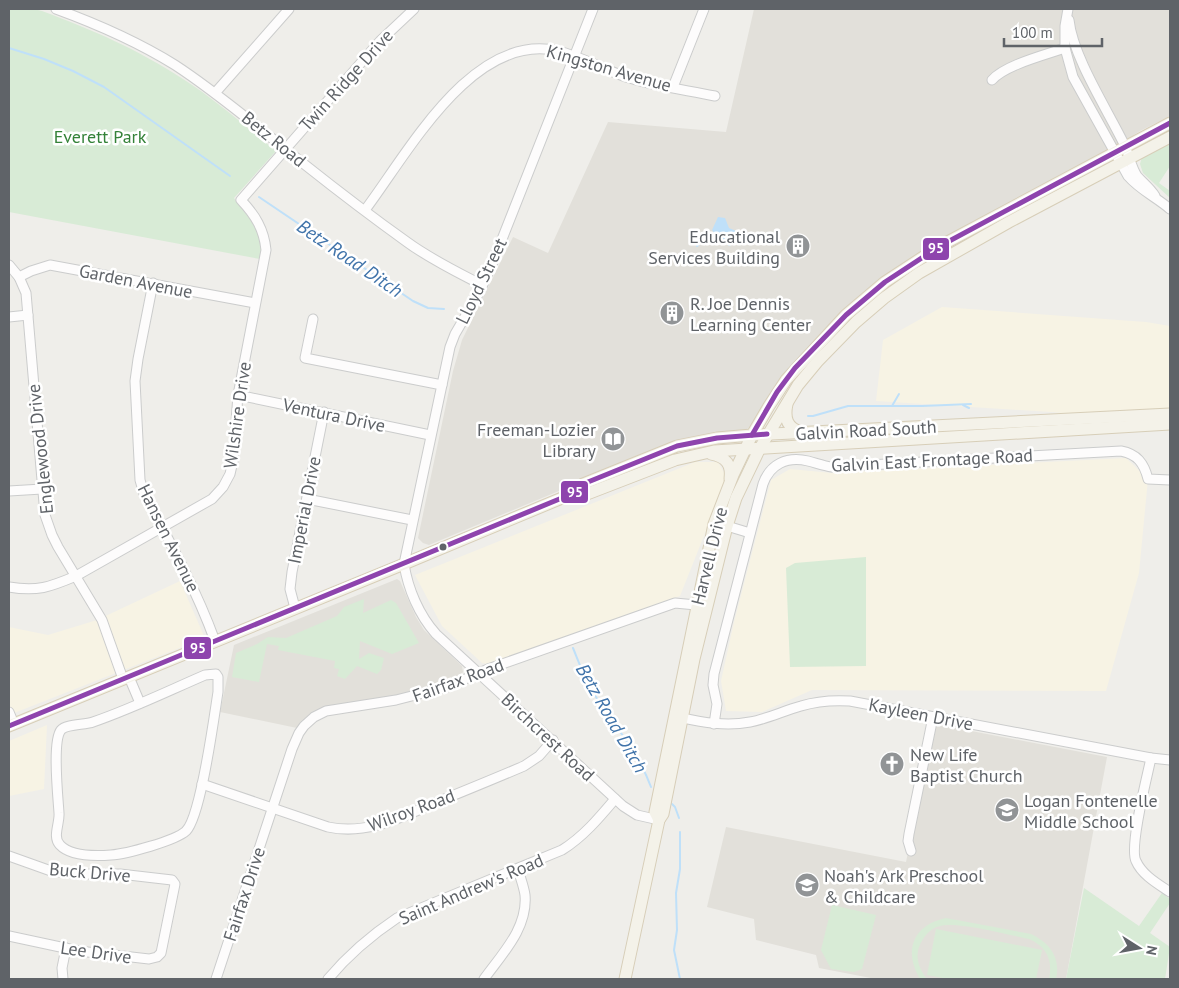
<svg xmlns="http://www.w3.org/2000/svg" width="1179" height="988" font-family="'PT Sans',sans-serif">
<rect width="100%" height="100%" fill="#efeeea"/>
<g fill="#f7f3e4">
<polygon points="942,307 1146,322 1170,326 1170,418 1148,421 1051,412 876,401 883,340"/>
<polygon points="1126,458 1148,479 1139,573 1106,691 812,690 762,712 726,711 721,681 734,622 771,480 790,469 832,473"/>
<polygon points="695,462 718,462 727,478 680,596 489,664 482,663 442,626 415,575"/>
<polygon points="180,581 205,638 9,715 9,627 48,635 97,620"/>
<polygon points="47,725 44,789 9,796 9,741"/>
</g>
<g fill="#e2e0da">
<polygon points="754,9 1170,9 1170,116 1140,131 1093,161 938,243 784,374 750,427 744,431 583,481 429,545 423,543 418,538 453,371 462,340 513,237 548,253 608,122 726,132"/>
<polygon points="397,579 400,581 416,617 424,630 462,666 463,672 458,678 447,683 389,698 330,706 309,716 297,728 220,712 234,645"/>
<polygon points="935,724 1107,757 1066,979 876,979 819,968 816,955 756,940 754,919 707,907 726,827 906,862"/>
</g>
<g fill="#d8ebd6">
<path d="M 9,9 L 34,9 L 42,11 C 93,30 137,49 183,79 C 216,100 246,127 276,151 L 234,198 C 249,220 265,230 260,259 L 9,212 Z"/>
<polygon points="1170,141 1170,166 1159,183 1170,191 1170,198 1143,173 1140,164 1142,157"/>
<polygon points="866,557 866,666 790,667 786,568 795,563"/>
<polygon points="364,599 363,613 391,600 396,603 419,643 392,654 360,641 359,659 369,653 384,658 381,670 377,674 357,666 345,679 337,676 339,669 334,668 335,661 278,650 279,646 267,644 259,682 232,677 236,653 257,644 268,637 286,638 337,616 344,607"/>
<polygon points="1084,888 1139,926 1162,893 1170,899 1170,903 1150,933 1170,947 1165,979 1066,979"/>
<polygon points="832,905 876,915 862,969 854,972 831,969 821,950"/>
<path d="M 946,918 L 1031,934 C 1050,943 1061,958 1056,979 L 1049,979 C 1053,960 1047,947 1029,939 C 1009,935 957,921 940,926 C 930,928 923,937 919,947 C 915,959 920,970 927,979 L 920,979 C 903,951 913,925 946,918 Z"/>
<polygon points="936,929 1042,950 1036,979 948,979 927,975"/>
</g>
<path fill="#bfe0f9" d="M 718,217 L 725,218 L 729,228 L 741,233 L 740,241 L 729,246 C 724,242 716,235 712,230 Z"/>
<g fill="none" stroke-linecap="round" stroke-linejoin="round">
<g stroke="#bfe0f9" stroke-width="2">
<polyline points="9,48 44,59 73,71 104,87 230,176"/>
<polyline points="259,197 413,301 428,308 444,309"/>
<polyline points="741,235 761,235"/>
<polyline points="697,246 704,238 714,233"/>
<polyline points="963,405 969,408"/>
<polyline points="892,406 899,394"/>
<polyline points="808,416 813,416 848,406 922,406 971,404"/>
<path d="M 573,648 C 580,665 586,682 596,697 C 616,727 639,754 651,787"/>
<polyline points="672,804 675,807 679,818"/>
<polyline points="680,979 674,950 677,930 676,893 680,869 680,832"/>
</g>
<defs>
<g id="minor">
<path d="M 56,9 C 97,24 138,42 175,65 C 221,95 262,131 304,164 C 338,191 372,217 407,242 C 430,259 457,272 482,285"/>
<path d="M 593,9 L 493,262 L 480,291 L 455,334 L 450,347 L 404,564 C 408,589 419,615 436,634 L 623,806 L 637,815 L 659,820"/>
<path d="M 1068,9 L 1065,26 L 1065,48 L 1073,77 L 1128,176 C 1140,190 1156,197 1170,209"/>
<path d="M 1069,20 C 1073,57 1107,109 1124,144 C 1129,154 1131,167 1137,176 C 1143,183 1150,188 1155,196"/>
<path d="M 992,80 C 1005,65 1045,55 1065,48"/>
<polyline points="673,87 704,9"/>
<polyline points="215,93 289,9"/>
<path d="M 365,210 C 408,153 473,31 558,51 C 582,57 603,69 626,77 C 654,86 686,90 715,96"/>
<polyline points="9,265 19,277 26,293 45,515 52,535 58,547 102,620 123,679"/>
<polyline points="19,277 31,271 50,265 255,303"/>
<path d="M 153,283 L 138,359 L 135,381 L 140,480 L 144,494 C 170,542 196,589 215,641"/>
<polyline points="9,317 28,315"/>
<polyline points="313,319 305,358 442,385"/>
<polyline points="238,395 430,435"/>
<polyline points="9,491 42,489"/>
<polyline points="307,499 412,520"/>
<polyline points="727,526 750,533"/>
<path d="M 9,587 C 37,592 50,587 76,576 L 212,499 L 223,487 L 230,474 L 233,461 L 238,395 L 266,250 C 264,229 255,215 241,200 L 380,41 L 414,9"/>
<polyline points="295,608 290,589 292,572 324,412"/>
<path d="M 216,674 L 218,677 L 218,692 C 214,717 201,816 186,831 C 175,841 126,854 111,855 C 97,856 71,857 60,845 C 52,837 60,823 59,813 C 58,797 52,741 61,730 C 66,724 85,725 93,722 C 131,709 168,691 205,675 Z"/>
<polyline points="129,677 140,703"/>
<polyline points="9,712 14,724"/>
<path d="M 678,717 C 702,722 725,727 750,722 C 767,719 783,711 801,706 C 817,701 833,700 850,701 L 1151,758 L 1170,760"/>
<path d="M 714,724 L 717,704 L 713,685 L 714,674 L 763,484 C 770,464 787,456 808,461 C 816,463 824,466 832,467 L 1121,451 C 1137,454 1144,463 1148,479 L 1170,480"/>
<path d="M 1151,758 C 1147,777 1129,847 1136,861 C 1142,875 1158,884 1170,892"/>
<path d="M 202,784 L 328,827 C 369,836 405,815 442,800 C 469,789 496,778 524,766 L 539,756 L 553,740"/>
<polyline points="911,851 908,841 909,834 933,717"/>
<polyline points="9,856 51,871 78,874 120,874 172,880 175,884 161,953 157,957 149,959 79,951 9,936"/>
<polyline points="63,979 62,968 66,948"/>
<polyline points="216,979 292,749 299,733 304,726 314,717 326,711 396,700 447,687 488,669 675,603 696,605"/>
<path d="M 328,979 C 349,954 370,936 397,918 L 562,850 C 583,837 599,818 615,799"/>
<path d="M 484,979 C 502,954 528,928 525,895 C 524,887 520,877 518,869"/>
</g>
<g id="major">
<path d="M 787,404 C 784,418 787,428 801,432"/>
<path d="M 711,454 C 726,457 732,464 730,479"/>
<polyline points="574,493 587,494 675,460 714,451 1170,424"/>
<polyline points="9,726 404,564 574,493 583,484 677,446 717,438 752,435 1170,414"/>
<polyline points="659,820 655,812 714,524 733,475 752,435 769,406 786,380 846,315 885,282 940,246 1170,123"/>
<polyline points="625,979 659,820 663,814 694,659 727,526 736,498 760,448 798,385 817,362 856,322 884,298 919,273 1009,222 1170,137"/>
</g>
</defs>
<use href="#minor" stroke="#cbcccc" stroke-width="11"/>
<use href="#major" stroke="#d7ceb8" stroke-width="13"/>
<use href="#minor" stroke="#fdfcfc" stroke-width="9"/>
<use href="#major" stroke="#f4f2e9" stroke-width="11"/>
<defs>
<g id="bus-1">
<polyline points="752,435 777,392 795,368 846,315 885,282 940,246 1170,123"/>
<polyline points="9,726 574,493 583,484 677,446 717,438 767,434"/>
</g>
</defs>
<use href="#bus-1" stroke="#fff" stroke-width="9"/>
<use href="#bus-1" stroke="#8e44ad" stroke-width="5"/>
</g>
<defs>
<symbol id="building-disc" viewBox="-11 -11 22 22"><circle r="9.5" fill="#919496" stroke="#fff"/><path d="M-4-6H4V6H1V3H-1V6H-4ZM-2.5-4.3h1.7v1.8h-1.7ZM.8-4.3h1.7v1.8H.8ZM-2.5-1h1.7V.8h-1.7ZM.8-1h1.7V.8H.8Z" fill="#fff"/></symbol>
<symbol id="library-disc" viewBox="-11 -11 22 22"><circle r="9.5" fill="#919496" stroke="#fff"/><path d="M-6-4Q-3-5.5-.7-3.5V5Q-3 3-6 4ZM6-4Q3-5.5 .7-3.5V5Q3 3 6 4Z" fill="#fff"/></symbol>
<symbol id="church-disc" viewBox="-11 -11 22 22"><circle r="9.5" fill="#919496" stroke="#fff"/><path d="M-1.2-6h2.4v3.5h3.3v2.4h-3.3V6h-2.4V-.1h-3.3v-2.4h3.3Z" fill="#fff"/></symbol>
<symbol id="school-disc" viewBox="-11 -11 22 22"><circle r="9.5" fill="#919496" stroke="#fff"/><path d="M0-5L7-2L0 1L-7-2ZM-4 1L0 2.5L4 1V4Q0 6-4 4Z" fill="#fff"/></symbol>
</defs>
<g fill-rule="evenodd">
<use href="#building-disc" x="784" y="232" width="28" height="28"/>
<use href="#building-disc" x="658" y="299" width="28" height="28"/>
<use href="#library-disc" x="599" y="425" width="28" height="28"/>
<use href="#church-disc" x="878" y="750" width="28" height="28"/>
<use href="#school-disc" x="993" y="796" width="28" height="28"/>
<use href="#school-disc" x="793" y="871" width="28" height="28"/>
</g>
<circle fill="#5f6368" stroke="#fff" stroke-width="2" cx="443" cy="547" r="4.5"/>
<g text-anchor="middle" dominant-baseline="central" stroke-width="5" stroke-linejoin="round" paint-order="stroke">
<g font-size="18" fill="#5f6368" stroke="#fff">
<text transform="translate(609 68) rotate(16)">Kingston Avenue</text>
<text transform="translate(346 80) rotate(-48)">Twin Ridge Drive</text>
<text transform="translate(274 139) rotate(39)">Betz Road</text>
<text transform="translate(136 281) rotate(11)">Garden Avenue</text>
<text transform="translate(481 281) rotate(-64)">Lloyd Street</text>
<text transform="translate(237 415) rotate(-82)">Wilshire Drive</text>
<text transform="translate(334 415) rotate(12)">Ventura Drive</text>
<text transform="translate(866 430) rotate(-3)">Galvin Road South</text>
<text transform="translate(40 449) rotate(-96)">Englewood Drive</text>
<text transform="translate(932 460) rotate(-3)">Galvin East Frontage Road</text>
<text transform="translate(304 510) rotate(-79)">Imperial Drive</text>
<text transform="translate(169 538) rotate(64)">Hansen Avenue</text>
<text transform="translate(709 556) rotate(-76)">Harvell Drive</text>
<text transform="translate(458 680) rotate(-20)">Fairfax Road</text>
<text transform="translate(921 714) rotate(11)">Kayleen Drive</text>
<text transform="translate(548 737) rotate(43)">Birchcrest Road</text>
<text transform="translate(411 810) rotate(-20)">Wilroy Road</text>
<text transform="translate(90 872) rotate(5)">Buck Drive</text>
<text transform="translate(471 889) rotate(-23)">Saint Andrew's Road</text>
<text transform="translate(244 894) rotate(-72)">Fairfax Drive</text>
<text transform="translate(96 952) rotate(8)">Lee Drive</text>
</g>
<g font-size="18" fill="#348238" stroke="#fff">
<text x="100" y="136">Everett Park</text>
</g>
<g font-size="18" fill="#5f6368" stroke="#fff" text-anchor="start">
<text x="780" y="236" text-anchor="end">Educational<tspan x="780" dy="21">Services Building</tspan></text>
<text x="690" y="303">R. Joe Dennis<tspan x="690" dy="21">Learning Center</tspan></text>
<text x="596" y="429" text-anchor="end">Freeman-Lozier<tspan x="596" dy="21">Library</tspan></text>
<text x="910" y="754">New Life<tspan x="910" dy="21">Baptist Church</tspan></text>
<text x="1024" y="800">Logan Fontenelle<tspan x="1024" dy="21">Middle School</tspan></text>
<text x="824" y="875">Noah's Ark Preschool<tspan x="824" dy="21">&amp; Childcare</tspan></text>
</g>
<g font-size="19" font-style="italic" fill="#4174aa" stroke="#fff">
<text transform="translate(350 258) rotate(34)">Betz Road Ditch</text>
<text transform="translate(612 718) rotate(60)">Betz Road Ditch</text>
</g>
</g>
<g stroke="#fff" stroke-width="2">
<rect x="922" y="237" width="28" height="24" rx="5" fill="#8e44ad"/>
<rect x="560" y="480" width="29" height="24" rx="5" fill="#8e44ad"/>
<rect x="183" y="636" width="29" height="24" rx="5" fill="#8e44ad"/>
</g>
<g font-size="14" text-anchor="middle" font-weight="bold" fill="#fff">
<text x="936" y="253">95</text>
<text x="575" y="497">95</text>
<text x="198" y="653">95</text>
</g>
<rect width="1179" height="988" fill="none" stroke="#5f6368" stroke-width="20"/>
<g transform="translate(1139 948) rotate(101)" stroke="#ffffff" stroke-width="4" paint-order="stroke">
<path d="M0-4L9 19L0 12L-9 19Z" fill="#5f6368"/>
<text y="-8" font-size="14" font-weight="bold" text-anchor="middle" fill="#5f6368">N</text>
</g>
<path d="M1004 38v8h98v-8" fill="none" stroke="#5f6368" stroke-width="2.5"/>
<text x="1012" y="38" font-size="15" fill="#5f6368" stroke="#ffffff" stroke-width="4" paint-order="stroke">100 m</text>
</svg>
